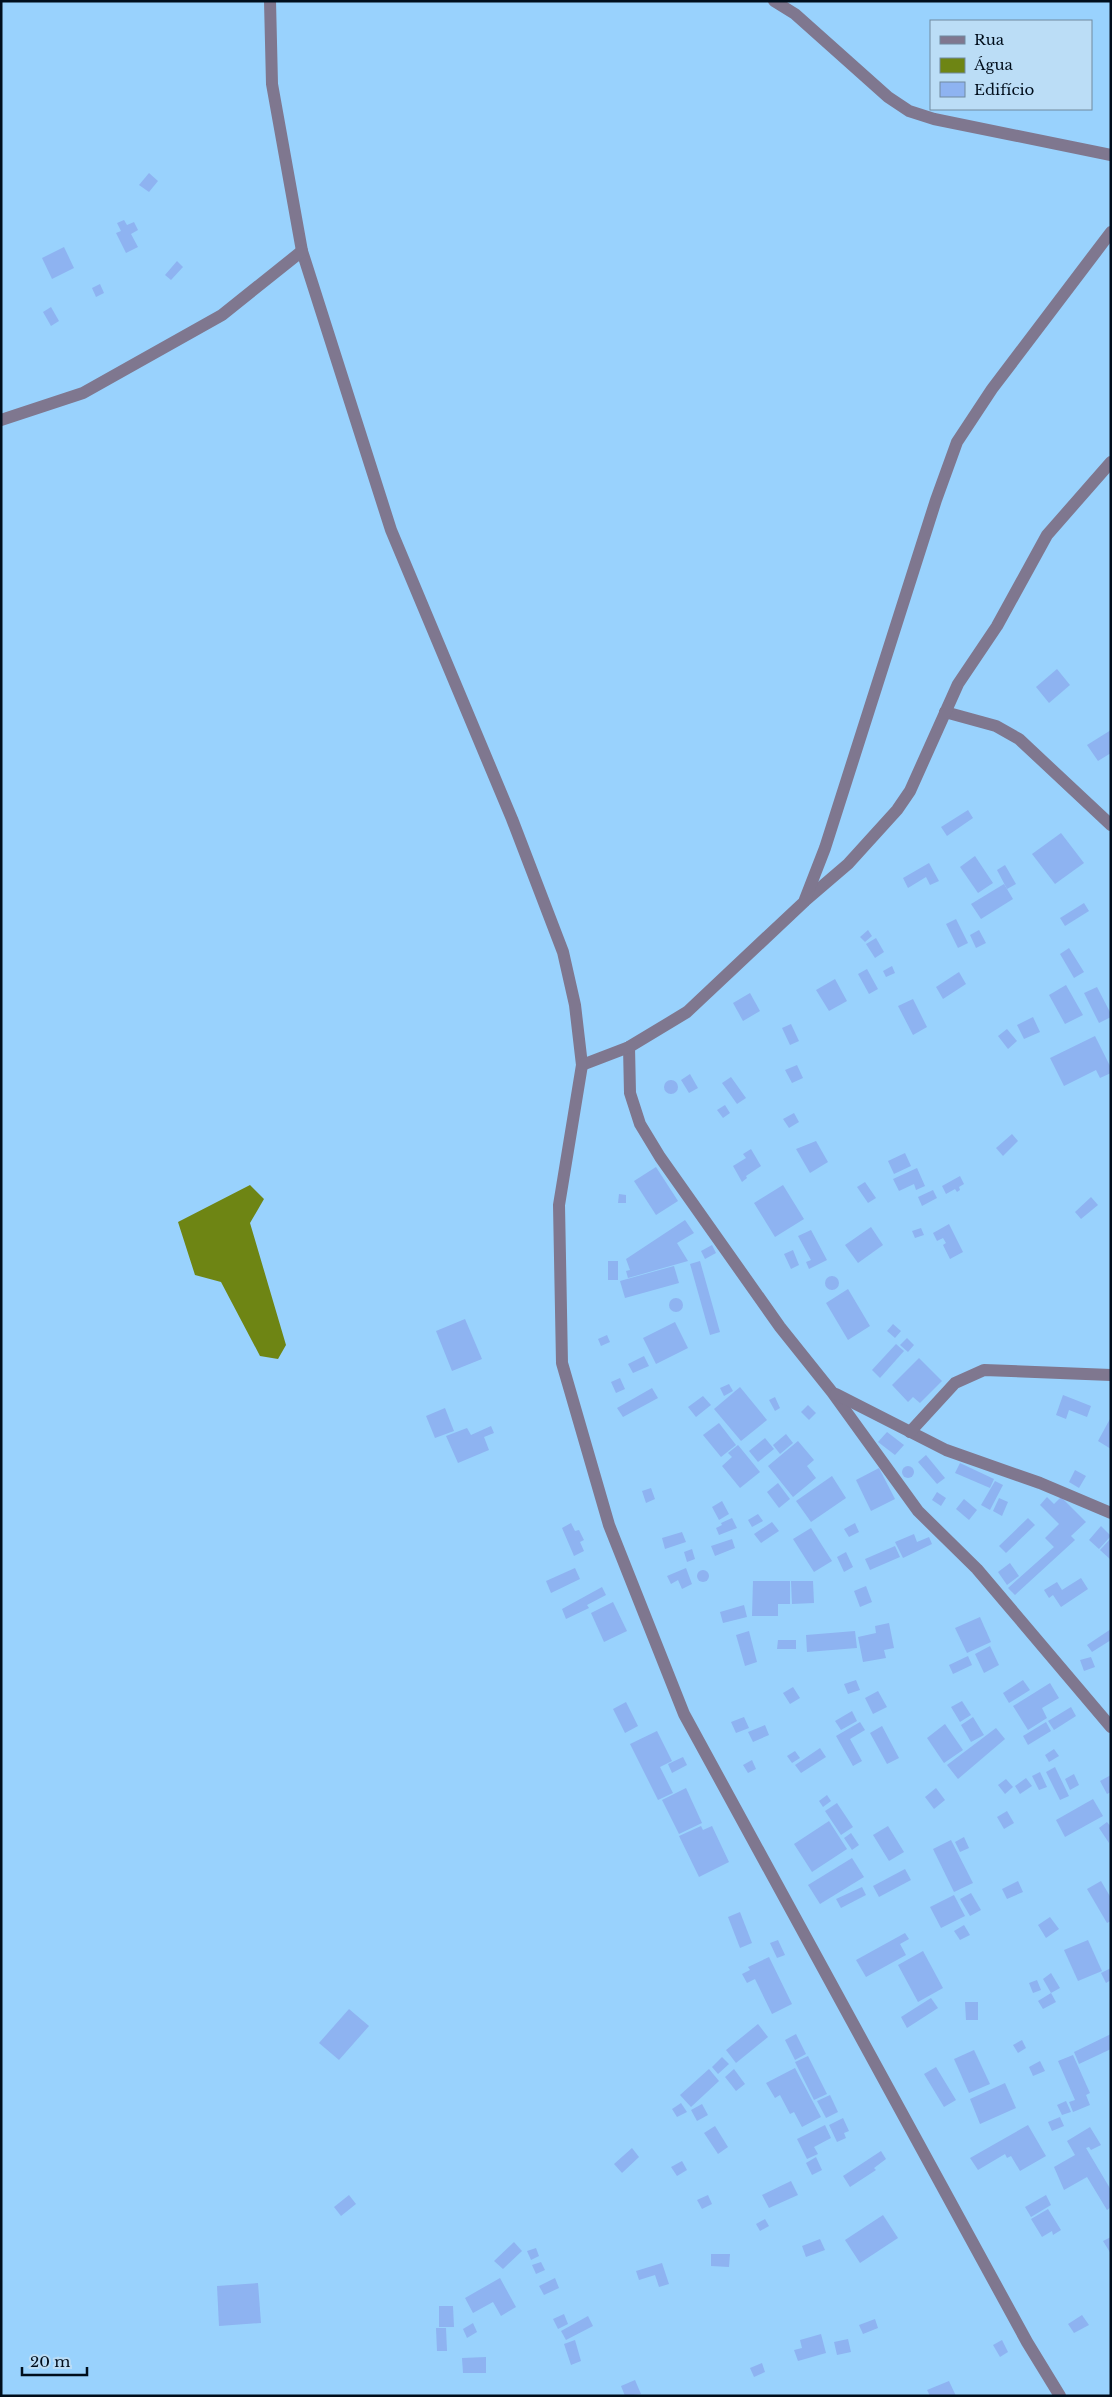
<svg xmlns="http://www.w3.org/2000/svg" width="1112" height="2397" font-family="'Libre Baskerville',serif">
<rect width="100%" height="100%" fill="#99d2fd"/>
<polygon fill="#6e8514" points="250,1185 264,1199 250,1223 286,1345 278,1359 260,1356 221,1282 195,1275 178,1222"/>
<g fill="#8eb3f1">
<polygon points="149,173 158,181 149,192 139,185"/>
<polygon points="124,220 127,225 134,222 138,230 131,234 138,247 126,253 116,233 121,231 117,223"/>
<polygon points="64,247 74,268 52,279 42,258"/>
<polygon points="177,261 183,267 171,280 165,275"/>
<polygon points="100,284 104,293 96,297 92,288"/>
<polygon points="51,307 59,321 51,326 43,312"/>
<polygon points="1057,669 1070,685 1049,703 1036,687"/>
<polygon points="1111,730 1111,753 1098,761 1087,745"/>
<polygon points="968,810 973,818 947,836 941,827"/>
<polygon points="1061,833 1084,863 1055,884 1032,854"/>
<polygon points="975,856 993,883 978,893 960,867"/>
<polygon points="929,863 939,881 930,885 926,877 908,888 903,878"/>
<polygon points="1005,865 1016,884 1007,889 997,870"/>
<polygon points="1004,884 1013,899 981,919 971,904"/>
<polygon points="1084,903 1089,911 1065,926 1060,918"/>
<polygon points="956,919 968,943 958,948 946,924"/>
<polygon points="868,930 872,936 865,942 860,937"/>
<polygon points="979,930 986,943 976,948 970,935"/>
<polygon points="876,938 884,952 875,958 866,944"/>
<polygon points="1069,948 1084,972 1074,978 1060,954"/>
<polygon points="892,966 895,973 886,977 883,971"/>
<polygon points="867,969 878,989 869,994 858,974"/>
<polygon points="959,972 966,984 943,999 936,987"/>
<polygon points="835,979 847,1001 829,1011 816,990"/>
<polygon points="1066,985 1083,1015 1065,1024 1049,995"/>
<polygon points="1097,987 1111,1014 1111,1017 1099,1023 1084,993"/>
<polygon points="750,993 760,1011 743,1021 733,1003"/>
<polygon points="913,999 927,1027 913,1035 898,1006"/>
<polygon points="1033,1017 1040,1032 1024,1039 1017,1025"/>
<polygon points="791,1024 799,1041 790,1045 782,1028"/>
<polygon points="1007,1029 1017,1041 1008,1049 998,1036"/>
<polygon points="1095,1036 1111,1068 1111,1073 1100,1078 1096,1070 1064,1086 1050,1058"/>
<polygon points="797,1065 803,1078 792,1083 785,1070"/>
<polygon points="690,1074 698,1088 689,1093 681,1080"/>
<polygon points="731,1077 746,1098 737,1104 722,1083"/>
<circle cx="671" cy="1087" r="7"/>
<polygon points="725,1105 730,1113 723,1118 717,1110"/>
<polygon points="794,1113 799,1122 789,1128 783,1119"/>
<polygon points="1012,1134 1018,1141 1003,1156 996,1148"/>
<polygon points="816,1141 828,1162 810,1173 796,1149"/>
<polygon points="751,1149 761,1166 746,1176 747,1178 742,1182 733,1166 746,1158 743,1154"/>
<polygon points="905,1153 911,1166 894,1174 888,1161"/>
<polygon points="656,1167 678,1201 656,1215 634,1181"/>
<polygon points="917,1168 925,1186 916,1190 914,1184 899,1191 893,1179"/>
<polygon points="960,1176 964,1184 959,1187 960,1190 957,1192 955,1189 946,1194 942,1186"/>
<polygon points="865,1182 876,1198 868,1203 857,1187"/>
<polygon points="783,1185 804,1219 775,1237 754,1203"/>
<polygon points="933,1190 937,1198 922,1206 918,1197"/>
<polygon points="619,1194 626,1195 626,1203 618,1203"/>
<polygon points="1091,1197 1098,1205 1081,1219 1075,1212"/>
<polygon points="685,1220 694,1233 677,1243 688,1261 628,1278 626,1271 630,1270 626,1259"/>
<polygon points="949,1224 963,1252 950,1259 943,1245 946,1243 943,1238 937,1241 933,1233"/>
<polygon points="871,1227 883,1245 858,1263 845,1245"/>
<polygon points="921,1228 924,1235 915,1238 912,1231"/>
<polygon points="811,1230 827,1260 809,1269 806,1262 811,1260 798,1236"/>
<polygon points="712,1245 716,1253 705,1259 701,1251"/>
<polygon points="793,1250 799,1265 791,1269 784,1254"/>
<rect x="608" y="1261" width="10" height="19"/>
<polygon points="700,1261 720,1332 710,1335 690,1264"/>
<polygon points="674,1266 679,1283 625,1298 620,1281"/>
<circle cx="832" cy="1283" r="7"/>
<polygon points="848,1289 870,1326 848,1340 826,1303"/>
<circle cx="676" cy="1305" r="7"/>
<polygon points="465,1319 482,1359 452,1371 436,1331"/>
<polygon points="675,1322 688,1348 656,1364 643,1338"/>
<polygon points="893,1324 901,1331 895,1338 887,1331"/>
<polygon points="607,1335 610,1342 601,1346 598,1339"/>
<polygon points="907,1338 914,1345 908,1352 900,1345"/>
<polygon points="896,1344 904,1351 880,1378 872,1370"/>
<polygon points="644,1356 649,1366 633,1373 628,1364"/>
<polygon points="919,1358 942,1381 920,1403 913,1397 908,1402 892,1385"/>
<polygon points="620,1378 625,1389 616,1393 611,1382"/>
<polygon points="729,1384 733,1391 724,1396 720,1388"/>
<polygon points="740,1387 767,1420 741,1441 714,1409"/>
<polygon points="652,1388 658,1398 623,1417 617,1408"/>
<polygon points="1063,1395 1091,1406 1087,1417 1069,1410 1066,1419 1056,1415"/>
<polygon points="703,1396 711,1405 696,1417 688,1407"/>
<polygon points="775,1397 780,1408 775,1411 769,1400"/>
<polygon points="808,1405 816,1413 809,1420 801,1412"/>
<polygon points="445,1408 454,1431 435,1438 426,1416"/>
<polygon points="1111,1417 1111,1449 1098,1441"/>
<polygon points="719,1423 736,1445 721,1457 703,1435"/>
<polygon points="491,1426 494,1433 484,1437 489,1450 458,1463 446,1436 467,1428 471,1435"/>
<polygon points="887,1432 904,1445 895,1455 878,1442"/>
<polygon points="786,1434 793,1443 780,1454 773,1445"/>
<polygon points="765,1438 774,1449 758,1462 749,1451"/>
<polygon points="798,1441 814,1460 807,1466 816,1478 793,1497 768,1466"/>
<polygon points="738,1445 760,1472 740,1488 722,1466 732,1457 728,1453"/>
<polygon points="926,1455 945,1478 937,1484 918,1462"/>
<polygon points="960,1463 994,1479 990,1488 955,1473"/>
<circle cx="908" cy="1472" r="6"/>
<polygon points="879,1468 895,1499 871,1511 856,1480"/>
<polygon points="1075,1470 1086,1476 1079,1488 1069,1482"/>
<polygon points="832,1476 846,1498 811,1522 796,1501"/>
<polygon points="995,1481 1003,1485 990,1510 981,1505"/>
<polygon points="778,1483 790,1499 779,1508 767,1492"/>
<polygon points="651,1488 655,1499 646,1503 642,1491"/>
<polygon points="937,1492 946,1498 941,1506 932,1500"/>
<polygon points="1047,1497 1054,1504 1061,1497 1086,1522 1071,1536 1075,1540 1015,1595 1008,1588 1054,1547 1045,1538 1059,1524 1040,1505"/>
<polygon points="999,1498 1008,1502 1002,1516 993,1511"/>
<polygon points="964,1499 977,1510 969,1520 956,1509"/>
<polygon points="722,1501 729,1514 719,1520 712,1507"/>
<polygon points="758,1514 763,1521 752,1527 748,1520"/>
<polygon points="732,1518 737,1528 719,1535 716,1528 722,1525 721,1523"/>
<polygon points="1028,1518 1035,1525 1006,1553 999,1546"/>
<polygon points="772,1522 779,1531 761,1543 754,1534"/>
<polygon points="571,1523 575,1531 579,1530 584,1540 580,1542 584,1551 574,1556 562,1528"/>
<polygon points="855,1523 859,1532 849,1537 844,1529"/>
<polygon points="1101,1526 1111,1536 1099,1549 1089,1540"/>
<polygon points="811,1528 832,1561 814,1572 793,1539"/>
<polygon points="682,1532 686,1542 665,1549 662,1538"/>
<polygon points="914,1534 917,1542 929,1537 932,1544 903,1558 895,1542"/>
<polygon points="1111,1538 1111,1560 1100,1550"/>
<polygon points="732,1539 735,1548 715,1556 711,1546"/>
<polygon points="895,1546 900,1557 870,1570 865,1559"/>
<polygon points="692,1549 695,1559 687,1562 684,1552"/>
<polygon points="846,1552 853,1567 844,1572 837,1557"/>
<polygon points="1010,1563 1019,1576 1007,1585 998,1572"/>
<polygon points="575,1568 580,1579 551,1593 546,1581"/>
<polygon points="686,1568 692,1584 682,1589 678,1580 671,1584 667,1576"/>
<circle cx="703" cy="1576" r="6"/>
<polygon points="1081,1578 1088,1589 1061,1607 1053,1595 1049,1598 1044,1590 1057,1582 1062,1590"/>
<polygon points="753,1581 790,1581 790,1604 778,1604 778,1616 752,1616"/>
<polygon points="791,1581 813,1581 814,1603 792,1604"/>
<polygon points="866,1586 872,1602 860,1607 854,1591"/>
<polygon points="602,1587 606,1595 587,1605 589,1608 566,1619 562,1609"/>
<polygon points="613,1602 627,1631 604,1642 591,1613"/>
<polygon points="744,1605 747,1617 723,1623 720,1612"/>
<polygon points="980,1617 991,1642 967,1653 955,1628"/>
<polygon points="889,1623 894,1648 884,1650 886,1658 863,1662 858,1637 876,1633 875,1626"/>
<polygon points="1111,1629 1111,1640 1092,1652 1087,1645"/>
<polygon points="749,1631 757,1662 745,1666 736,1635"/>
<polygon points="855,1631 857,1648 807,1652 806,1635"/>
<polygon points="778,1640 796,1640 796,1649 777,1649"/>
<polygon points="990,1646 999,1665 984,1673 975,1654"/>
<polygon points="968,1656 972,1665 953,1674 949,1665"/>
<polygon points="1091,1657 1095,1667 1084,1671 1080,1660"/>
<polygon points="856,1680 860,1690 848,1694 844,1684"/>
<polygon points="1023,1680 1030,1690 1009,1703 1003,1693"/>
<polygon points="1050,1683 1059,1698 1042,1708 1047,1718 1028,1730 1013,1706"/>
<polygon points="793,1687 800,1698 790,1704 783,1693"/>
<polygon points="878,1691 887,1707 873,1714 865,1698"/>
<polygon points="962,1701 971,1715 960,1722 951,1707"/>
<polygon points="626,1702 638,1726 625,1733 613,1709"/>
<polygon points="1071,1707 1076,1716 1054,1730 1048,1721"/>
<polygon points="852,1711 857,1721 841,1730 835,1721"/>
<polygon points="744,1717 749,1728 736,1733 731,1722"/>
<polygon points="973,1717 984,1735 971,1742 961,1725"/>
<polygon points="860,1722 865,1730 850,1739 862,1761 853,1766 836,1736"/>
<polygon points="1046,1722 1051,1731 1028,1745 1023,1736"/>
<polygon points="945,1724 963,1750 944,1763 927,1738"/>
<polygon points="765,1725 769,1735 753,1742 748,1732"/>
<polygon points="882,1726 899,1758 887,1764 870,1733"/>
<polygon points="996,1728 1005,1739 958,1779 947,1765"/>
<polygon points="657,1731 672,1761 660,1767 673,1793 658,1800 630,1744"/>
<polygon points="820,1748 826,1757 801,1773 795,1765"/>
<polygon points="1054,1749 1059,1756 1049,1762 1045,1755"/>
<polygon points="795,1751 800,1758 792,1763 787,1756"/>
<polygon points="683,1757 687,1765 672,1773 668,1764"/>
<polygon points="752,1760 756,1769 748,1773 743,1765"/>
<polygon points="1055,1767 1069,1796 1060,1800 1046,1772"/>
<polygon points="1040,1772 1047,1787 1039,1790 1032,1776"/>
<polygon points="1074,1774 1079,1785 1070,1790 1065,1779"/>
<polygon points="1111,1775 1111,1792 1107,1794 1100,1781"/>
<polygon points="1026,1778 1032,1786 1020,1794 1015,1786"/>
<polygon points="1006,1779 1013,1787 1005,1794 998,1785"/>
<polygon points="686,1788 702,1823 679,1834 662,1800"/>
<polygon points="936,1788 945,1800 934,1809 925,1797"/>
<polygon points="827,1795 831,1801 823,1807 819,1801"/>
<polygon points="1093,1799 1103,1816 1065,1837 1056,1820"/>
<polygon points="837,1803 853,1827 841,1835 825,1811"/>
<polygon points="1007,1811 1014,1823 1004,1829 997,1817"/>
<polygon points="829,1821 847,1849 812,1872 794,1844"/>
<polygon points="1107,1822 1111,1827 1109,1843 1099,1828"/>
<polygon points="701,1826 703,1830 712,1826 729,1862 699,1877 679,1836"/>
<polygon points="888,1826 904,1852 889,1861 873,1835"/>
<polygon points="851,1833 859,1845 852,1850 844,1838"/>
<polygon points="964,1837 969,1848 960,1852 955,1842"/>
<polygon points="951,1840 973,1883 954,1892 933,1849"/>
<polygon points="852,1858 864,1877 820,1904 808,1885"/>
<polygon points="905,1869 911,1880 879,1897 873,1886"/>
<polygon points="1018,1881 1023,1892 1007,1899 1002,1889"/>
<polygon points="1101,1881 1111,1898 1111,1921 1107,1923 1087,1889"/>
<polygon points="862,1887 866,1895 841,1908 836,1899"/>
<polygon points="971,1893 981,1910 970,1916 960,1899"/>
<polygon points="954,1895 965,1916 941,1928 930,1907"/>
<polygon points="740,1912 752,1943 740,1948 728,1917"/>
<polygon points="1050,1917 1059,1929 1046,1938 1038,1925"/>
<polygon points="964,1925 970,1935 960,1940 954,1931"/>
<polygon points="905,1933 909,1939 900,1944 906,1955 866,1977 856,1960"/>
<polygon points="778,1940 785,1955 777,1958 770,1943"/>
<polygon points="1088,1940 1102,1971 1078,1981 1064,1950"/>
<polygon points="923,1951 943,1988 918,2002 898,1965"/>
<polygon points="769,1957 792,2004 772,2014 755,1979 747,1983 742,1974 750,1970 748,1967"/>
<polygon points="1111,1968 1111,1980 1106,1983 1101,1973"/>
<polygon points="1051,1973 1060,1988 1051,1993 1043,1979"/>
<polygon points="1037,1980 1041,1990 1033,1993 1029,1983"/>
<polygon points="1051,1993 1056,2002 1043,2009 1038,2001"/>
<polygon points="931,1998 938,2008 907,2028 901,2017"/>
<polygon points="965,2002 978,2002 978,2020 966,2020"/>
<polygon points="349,2009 369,2026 339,2060 319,2043"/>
<polygon points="758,2024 768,2037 736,2063 726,2050"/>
<polygon points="796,2034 806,2054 795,2060 785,2040"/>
<polygon points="1111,2034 1111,2049 1079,2064 1074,2052"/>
<polygon points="1022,2040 1026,2048 1018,2053 1013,2045"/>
<polygon points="974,2050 990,2084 969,2093 954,2059"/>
<polygon points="1073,2055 1090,2093 1086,2095 1090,2105 1073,2112 1069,2102 1075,2100 1058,2061"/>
<polygon points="808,2056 827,2094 814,2100 795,2062"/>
<polygon points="722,2057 729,2064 718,2074 712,2067"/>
<polygon points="1040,2061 1045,2071 1033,2076 1029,2067"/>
<polygon points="936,2067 956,2100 944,2107 924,2074"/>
<polygon points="795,2068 821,2117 802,2127 794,2112 790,2114 780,2095 775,2098 766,2083"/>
<polygon points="709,2069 719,2081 691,2107 680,2095"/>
<polygon points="734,2069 745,2084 736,2091 725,2077"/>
<polygon points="1005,2083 1016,2108 980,2124 970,2099"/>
<polygon points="830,2095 838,2112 826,2118 817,2101"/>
<polygon points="1066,2101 1071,2112 1062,2115 1057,2105"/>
<polygon points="681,2103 687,2112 677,2117 672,2109"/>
<polygon points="702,2104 708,2115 697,2121 691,2110"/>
<polygon points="1060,2117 1064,2126 1052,2131 1048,2122"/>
<polygon points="843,2118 849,2131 844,2133 846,2138 837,2142 829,2125"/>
<polygon points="825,2125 831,2138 814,2147 818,2154 807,2159 797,2139"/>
<polygon points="1028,2125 1046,2156 1020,2171 1011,2156 1007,2158 1005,2154 978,2170 970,2158"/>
<polygon points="715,2126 728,2147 718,2154 704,2133"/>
<polygon points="1090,2127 1101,2145 1091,2150 1089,2147 1086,2148 1111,2190 1111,2207 1107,2210 1087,2177 1064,2190 1054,2167 1075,2155 1067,2141"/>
<polygon points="632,2148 639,2157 622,2173 614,2164"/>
<polygon points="881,2151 886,2159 874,2168 876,2170 850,2187 843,2176"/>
<polygon points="816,2157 822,2170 812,2175 806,2163"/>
<polygon points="682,2161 687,2170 677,2176 671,2167"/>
<polygon points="791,2181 798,2195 769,2208 762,2195"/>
<polygon points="349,2195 356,2204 341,2216 334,2207"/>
<polygon points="708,2195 712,2204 702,2209 697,2200"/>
<polygon points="1046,2195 1051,2205 1031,2217 1025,2207"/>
<polygon points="1048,2209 1061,2230 1053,2235 1052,2231 1042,2237 1031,2219"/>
<polygon points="883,2215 898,2238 860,2263 845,2240"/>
<polygon points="765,2219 769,2226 760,2231 756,2224"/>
<polygon points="1111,2237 1111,2254 1103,2241"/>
<polygon points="820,2239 825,2250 806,2257 802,2246"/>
<polygon points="514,2242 522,2251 503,2269 494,2261"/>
<polygon points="536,2248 539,2256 531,2260 527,2251"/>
<polygon points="711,2254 730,2254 729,2267 711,2266"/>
<polygon points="541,2262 545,2270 536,2274 532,2265"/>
<polygon points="662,2263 669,2284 659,2287 655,2275 639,2280 636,2271"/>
<polygon points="500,2278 516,2307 501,2316 493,2302 473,2313 465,2298"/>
<polygon points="555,2278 559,2288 544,2295 539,2286"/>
<polygon points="258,2283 261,2323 219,2326 217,2286"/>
<polygon points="439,2306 453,2306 454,2327 439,2327"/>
<polygon points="564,2314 568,2324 558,2329 553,2319"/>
<polygon points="1082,2315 1089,2325 1074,2333 1068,2324"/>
<polygon points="588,2316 593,2326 566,2340 561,2331"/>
<polygon points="875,2319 878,2328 863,2334 859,2325"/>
<polygon points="473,2323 477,2332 467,2338 463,2329"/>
<polygon points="436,2328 446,2328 447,2351 437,2351"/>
<polygon points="821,2334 826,2353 798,2361 794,2350 802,2348 800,2340"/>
<polygon points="848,2339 851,2352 837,2355 834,2342"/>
<polygon points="575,2340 581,2361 571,2365 564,2344"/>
<polygon points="1002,2340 1008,2352 1000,2357 993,2345"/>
<polygon points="486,2357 486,2373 463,2373 462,2358"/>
<polygon points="762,2363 765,2372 754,2377 750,2368"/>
<polygon points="635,2380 641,2394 625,2396 621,2386"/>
<polygon points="949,2381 956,2396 930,2396 927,2390"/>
</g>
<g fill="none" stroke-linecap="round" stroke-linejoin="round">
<g stroke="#7f778f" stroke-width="12">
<polyline points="270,1 272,84 302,251 391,530 512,819 563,952 575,1005 582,1065 559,1205 562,1363 609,1525 684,1714 1027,2342 1060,2396"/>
<polyline points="774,1 795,14 888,97 909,111 934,119 1111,155"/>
<polyline points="1,420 83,393 222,315 302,251"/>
<polyline points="945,712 996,726 1019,739 1111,825"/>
<polyline points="806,900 848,864 897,810 910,791 958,684 997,626 1047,535 1111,462"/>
<polyline points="629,1047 630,1093 640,1124 660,1157 780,1327 832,1392 918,1511 977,1569 1111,1727"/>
<polyline points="582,1065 629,1047 687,1012 804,902 825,848 936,500 957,442 992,389 1111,232"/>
<polyline points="836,1394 946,1450 1040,1483 1111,1513"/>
<polyline points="910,1432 955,1383 984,1370 1111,1375"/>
</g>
</g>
<rect width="1112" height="2397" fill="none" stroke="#000e1c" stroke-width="5"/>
<rect x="930" y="20" width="162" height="90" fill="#bbddf6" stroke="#708a9f"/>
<rect x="940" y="36" width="25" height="8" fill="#7f778f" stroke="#708a9f"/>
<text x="974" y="45" font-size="15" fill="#000e1c">Rua</text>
<rect x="940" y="58" width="25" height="15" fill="#6e8514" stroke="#708a9f"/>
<text x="974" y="70" font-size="15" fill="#000e1c">Água</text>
<rect x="940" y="82" width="25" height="15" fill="#8eb3f1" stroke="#708a9f"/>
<text x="974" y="95" font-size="15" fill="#000e1c">Edifício</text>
<path d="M22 2367v8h65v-8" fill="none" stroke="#000e1c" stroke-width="2.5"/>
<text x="30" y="2367" font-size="15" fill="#000e1c" stroke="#bbddf6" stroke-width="4" paint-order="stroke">20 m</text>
</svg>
